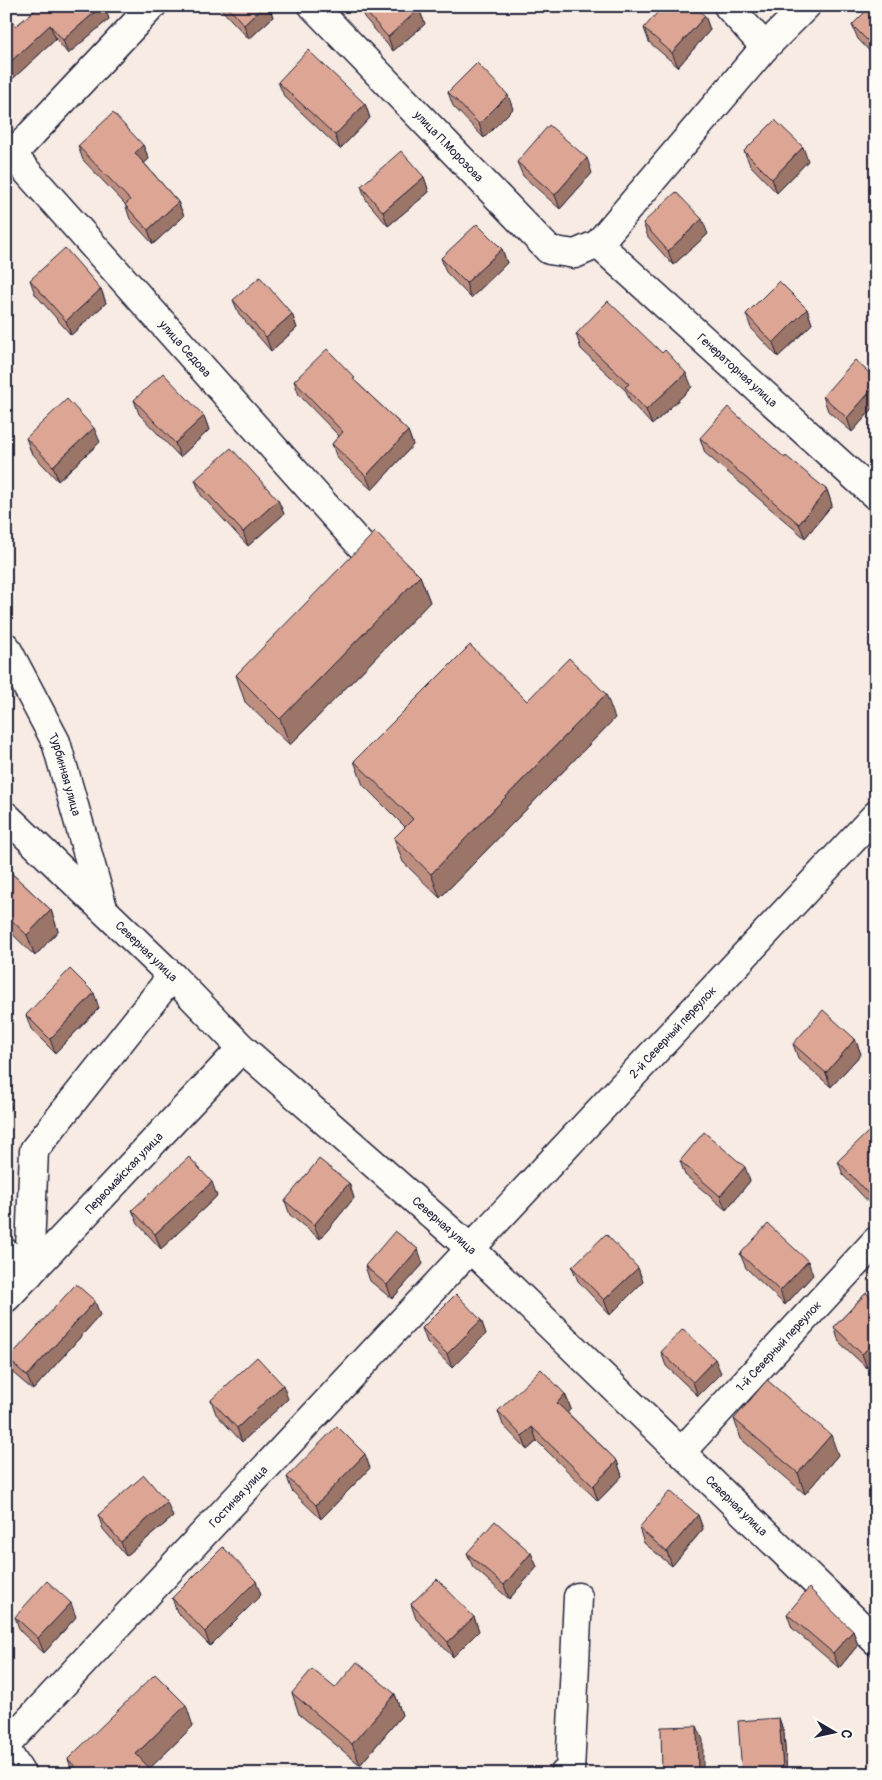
<svg xmlns="http://www.w3.org/2000/svg" width="882" height="1780" font-family="Pangolin,sans-serif">
<rect width="100%" height="100%" fill="#f7ebe3"/>
<filter id="ink" filterUnits="userSpaceOnUse"><feTurbulence type="fractalNoise" baseFrequency=".02" numOctaves="2"/><feDisplacementMap in="SourceGraphic" scale="10" xChannelSelector="R" yChannelSelector="G"/><feConvolveMatrix kernelMatrix="1 2 1 2 8 2 1 2 1" color-interpolation-filters="sRGB"/></filter>
<g filter="url(#ink)">
<g fill="none" stroke-linecap="round" stroke-linejoin="round">
<defs>
<g id="minor">
<path id="s1" d="M 313,6 L 549,250 L 575,254 L 598,244 L 765,47 L 806,6"/>
<polyline points="728,6 765,47"/>
<path id="s2" d="M 6,148 L 363,548"/>
<polyline points="6,161 152,6"/>
<path id="s3" d="M 598,244 L 876,496"/>
<path id="s4" d="M 6,647 L 56,742 L 103,908"/>
<path id="s5" d="M 6,816 L 172,976 L 242,1048 L 471,1249 L 876,1641"/>
<polyline points="6,1253 29,1274"/>
<polyline points="29,1274 34,1150 172,976"/>
<path id="s6" d="M 6,1298 L 242,1048"/>
<path id="s7" d="M 681,1452 L 876,1241"/>
<path id="s8" d="M 6,1745 L 876,815"/>
<polyline points="6,1750 21,1774"/>
<polyline points="564,1774 570,1772 578,1597"/>
</g>
</defs>
<use href="#minor" stroke="#22223b" stroke-width="31"/>
<use href="#minor" stroke="#fdfcf7" stroke-width="28"/>
</g>
<g fill="#be8f7f" stroke="#22223b">
<polygon points="40,6 104,6 109,19 68,54 56,39 6,85 6,15 16,26"/>
<polygon points="218,6 269,6 273,17 249,39"/>
<polygon points="360,6 417,6 419,9 425,24 393,51 364,17"/>
<polygon points="876,6 876,58 858,39 852,25"/>
<polygon points="705,16 710,30 678,67 649,42 644,28"/>
<polygon points="278,82 365,104 370,118 340,149 284,96"/>
<polygon points="448,92 513,109 484,138 453,106"/>
<polygon points="143,145 149,159 144,163 178,202 184,216 153,244 130,219 125,204 83,160 78,146"/>
<polygon points="744,151 808,161 777,193 750,165"/>
<polygon points="517,162 592,173 560,209 523,176"/>
<polygon points="424,177 429,192 388,226 366,200 361,186"/>
<polygon points="643,223 708,234 673,265 648,237"/>
<polygon points="502,249 507,263 471,298 446,272 441,258"/>
<polygon points="30,280 101,289 106,303 71,335 35,294"/>
<polygon points="233,300 292,314 297,328 271,351 239,314"/>
<polygon points="807,309 812,324 778,357 751,328 746,314"/>
<polygon points="576,334 692,387 652,425 630,401 626,391 581,349"/>
<polygon points="876,379 876,405 852,432 828,411 823,396"/>
<polygon points="294,381 356,382 408,431 413,445 372,490 337,458 332,444 339,436 299,395"/>
<polygon points="134,400 204,416 209,430 180,457 139,414"/>
<polygon points="26,438 100,442 58,481 31,452"/>
<polygon points="700,438 785,458 827,490 832,505 805,538 705,453"/>
<polygon points="195,480 278,500 284,514 248,546 201,495"/>
<polygon points="420,576 430,602 290,745 245,702 236,675"/>
<polygon points="527,701 615,718 440,898 403,862 394,838 405,827 363,785 354,761"/>
<polygon points="6,868 51,910 58,931 35,956 6,928"/>
<polygon points="99,1008 55,1053 31,1029 26,1015"/>
<polygon points="855,1039 861,1054 831,1087 798,1058 793,1044"/>
<polygon points="876,1138 876,1210 843,1175 838,1161"/>
<polygon points="680,1161 750,1181 726,1210 685,1175"/>
<polygon points="349,1183 354,1198 320,1239 290,1215 285,1201"/>
<polygon points="217,1196 161,1249 138,1224 132,1210"/>
<polygon points="740,1254 813,1275 785,1305 746,1268"/>
<polygon points="423,1264 392,1299 370,1281 365,1266"/>
<polygon points="572,1267 638,1268 643,1282 610,1315 578,1281"/>
<polygon points="866,1293 867,1368 839,1342 834,1327"/>
<polygon points="100,1315 33,1390 13,1373 8,1359"/>
<polygon points="481,1320 486,1334 452,1368 427,1342 422,1328"/>
<polygon points="661,1352 721,1373 698,1396 666,1366"/>
<polygon points="565,1394 571,1409 567,1412 617,1461 622,1476 598,1501 537,1441 527,1450 503,1425 498,1411"/>
<polygon points="288,1399 242,1442 216,1414 211,1400"/>
<polygon points="734,1419 838,1455 805,1494 741,1439"/>
<polygon points="370,1468 321,1519 292,1491 287,1477"/>
<polygon points="98,1515 173,1517 126,1556 103,1529"/>
<polygon points="698,1515 703,1529 672,1566 644,1543 639,1528"/>
<polygon points="467,1553 531,1553 537,1567 509,1599 473,1567"/>
<polygon points="261,1595 210,1646 177,1612 172,1598"/>
<polygon points="411,1604 474,1617 479,1631 453,1657 416,1619"/>
<polygon points="787,1614 853,1631 858,1645 839,1668 792,1628"/>
<polygon points="15,1617 76,1617 44,1653 20,1631"/>
<polygon points="335,1688 395,1694 402,1715 360,1765 299,1714 292,1693"/>
<polygon points="779,1718 784,1733 787,1774 742,1774 742,1773"/>
<polygon points="193,1726 149,1769 153,1774 73,1774 68,1759"/>
</g>
<g fill="#9b7468" stroke="#22223b">
<polygon points="102,6 104,6 109,19 68,54 63,40"/>
<polygon points="264,6 269,6 273,17 249,39 244,25"/>
<polygon points="419,9 425,24 393,51 388,37"/>
<polygon points="705,16 710,30 678,67 672,53"/>
<polygon points="50,25 56,39 6,85 6,66"/>
<polygon points="508,95 513,109 484,138 479,124"/>
<polygon points="365,104 370,118 340,149 335,135"/>
<polygon points="143,145 149,159 140,167 135,153"/>
<polygon points="803,147 808,161 777,193 772,179"/>
<polygon points="587,158 592,173 560,209 555,195"/>
<polygon points="424,177 429,192 388,226 383,212"/>
<polygon points="178,202 184,216 153,244 148,230"/>
<polygon points="702,219 708,234 673,265 668,251"/>
<polygon points="502,249 507,263 471,298 466,283"/>
<polygon points="101,289 106,303 71,335 66,321"/>
<polygon points="807,309 812,324 778,357 773,343"/>
<polygon points="292,314 297,328 271,351 266,337"/>
<polygon points="686,373 692,387 652,425 646,410"/>
<polygon points="876,385 876,405 852,432 847,418"/>
<polygon points="204,416 209,430 180,457 175,443"/>
<polygon points="94,428 100,442 58,481 53,466"/>
<polygon points="408,431 413,445 372,490 366,476"/>
<polygon points="827,490 832,505 805,538 799,524"/>
<polygon points="278,500 284,514 248,546 243,532"/>
<polygon points="420,576 430,602 290,745 280,719"/>
<polygon points="606,694 615,718 440,898 431,874"/>
<polygon points="51,910 58,931 35,956 27,935"/>
<polygon points="94,993 99,1008 55,1053 50,1039"/>
<polygon points="855,1039 861,1054 831,1087 826,1073"/>
<polygon points="6,1094 7,1094 12,1108 6,1114"/>
<polygon points="745,1167 750,1181 726,1210 720,1196"/>
<polygon points="212,1182 217,1196 161,1249 155,1234"/>
<polygon points="349,1183 354,1198 320,1239 314,1225"/>
<polygon points="876,1197 876,1206 873,1199"/>
<polygon points="418,1249 423,1264 392,1299 387,1285"/>
<polygon points="808,1261 813,1275 785,1305 780,1291"/>
<polygon points="638,1268 643,1282 610,1315 604,1300"/>
<polygon points="95,1301 100,1315 33,1390 27,1376"/>
<polygon points="481,1320 486,1334 452,1368 447,1354"/>
<polygon points="876,1340 876,1359 867,1368 862,1354"/>
<polygon points="715,1359 721,1373 698,1396 693,1382"/>
<polygon points="283,1385 288,1399 242,1442 237,1428"/>
<polygon points="565,1394 571,1409 562,1417 557,1403"/>
<polygon points="532,1427 537,1441 527,1450 522,1436"/>
<polygon points="831,1435 838,1455 805,1494 798,1473"/>
<polygon points="365,1454 370,1468 321,1519 316,1505"/>
<polygon points="617,1461 622,1476 598,1501 593,1486"/>
<polygon points="167,1502 173,1517 126,1556 121,1542"/>
<polygon points="698,1515 703,1529 672,1566 667,1552"/>
<polygon points="531,1553 537,1567 509,1599 504,1585"/>
<polygon points="256,1581 261,1595 210,1646 205,1632"/>
<polygon points="71,1603 76,1617 44,1653 38,1638"/>
<polygon points="474,1617 479,1631 453,1657 448,1642"/>
<polygon points="853,1631 858,1645 839,1668 833,1653"/>
<polygon points="395,1694 402,1715 360,1765 352,1744"/>
<polygon points="186,1705 193,1726 144,1774 136,1754"/>
<polygon points="779,1718 784,1733 787,1774 785,1774 783,1769"/>
<polygon points="697,1726 703,1740 703,1774 698,1774"/>
</g>
<g fill="#dda694" stroke="#22223b">
<polygon points="40,6 102,6 63,40 50,25 6,66 6,15 16,26"/>
<polygon points="227,6 264,6 244,25"/>
<polygon points="361,6 417,6 419,9 388,37"/>
<polygon points="663,6 694,6 705,16 672,53 644,28"/>
<polygon points="871,6 876,6 876,49 852,25"/>
<polygon points="308,50 365,104 335,135 278,82"/>
<polygon points="477,63 508,95 479,124 448,92"/>
<polygon points="113,113 143,145 135,153 178,202 148,230 125,205 130,200 78,146"/>
<polygon points="775,120 803,147 772,179 744,151"/>
<polygon points="549,125 587,158 555,195 517,162"/>
<polygon points="401,151 424,177 383,212 361,186"/>
<polygon points="676,192 702,219 668,251 643,223"/>
<polygon points="477,224 502,249 466,283 441,258"/>
<polygon points="65,248 101,289 66,321 30,280"/>
<polygon points="260,277 292,314 266,337 233,300"/>
<polygon points="779,281 807,309 773,343 746,314"/>
<polygon points="608,301 662,353 665,350 686,373 646,410 625,387 629,384 576,334"/>
<polygon points="327,349 355,378 353,379 408,431 366,476 332,444 343,432 294,381"/>
<polygon points="855,360 876,379 876,385 847,418 823,396"/>
<polygon points="163,373 204,416 175,443 134,400"/>
<polygon points="67,399 94,428 53,466 26,438"/>
<polygon points="728,407 785,458 786,456 827,490 799,524 700,438"/>
<polygon points="231,448 278,500 243,532 195,480"/>
<polygon points="375,532 420,576 280,719 236,675"/>
<polygon points="470,645 527,701 569,658 606,694 431,874 394,838 413,819 354,761"/>
<polygon points="6,868 51,910 27,935 6,915"/>
<polygon points="70,969 94,993 50,1039 26,1015"/>
<polygon points="823,1010 855,1039 826,1073 793,1044"/>
<polygon points="869,1131 876,1138 876,1197 873,1199 838,1161"/>
<polygon points="704,1132 745,1167 720,1196 680,1161"/>
<polygon points="189,1157 212,1182 155,1234 132,1210"/>
<polygon points="319,1159 349,1183 314,1225 285,1201"/>
<polygon points="768,1224 808,1261 780,1291 740,1254"/>
<polygon points="395,1231 418,1249 387,1285 365,1266"/>
<polygon points="606,1234 638,1268 604,1300 572,1267"/>
<polygon points="76,1284 95,1301 27,1376 8,1359"/>
<polygon points="866,1293 876,1301 876,1340 862,1354 834,1327"/>
<polygon points="456,1294 481,1320 447,1354 422,1328"/>
<polygon points="683,1329 715,1359 693,1382 661,1352"/>
<polygon points="257,1357 283,1385 237,1428 211,1400"/>
<polygon points="541,1369 565,1394 557,1403 617,1461 593,1486 532,1427 522,1436 498,1411"/>
<polygon points="767,1380 831,1435 798,1473 734,1419"/>
<polygon points="337,1426 365,1454 316,1505 287,1477"/>
<polygon points="144,1475 167,1502 121,1542 98,1515"/>
<polygon points="670,1491 698,1515 667,1552 639,1528"/>
<polygon points="495,1521 531,1553 504,1585 467,1553"/>
<polygon points="223,1547 256,1581 205,1632 172,1598"/>
<polygon points="437,1579 474,1617 448,1642 411,1604"/>
<polygon points="47,1581 71,1603 38,1638 15,1617"/>
<polygon points="809,1588 853,1631 833,1653 787,1614"/>
<polygon points="357,1662 395,1694 352,1744 292,1693 312,1669 335,1688"/>
<polygon points="155,1674 186,1705 136,1754 153,1772 151,1774 82,1774 68,1759"/>
<polygon points="779,1718 783,1769 742,1773 738,1721"/>
<polygon points="697,1726 698,1774 662,1774 661,1727"/>
</g>
</g>
<g text-anchor="middle" dominant-baseline="central" stroke-width="5" stroke-linejoin="round" paint-order="stroke">
<g font-size="12" fill="#22223b" stroke="#fdfcf7">
<text stroke="none"><textPath href="#s1" startOffset="195">улица П.Морозова</textPath></text>
<text stroke="none"><textPath href="#s2" startOffset="269">улица Седова</textPath></text>
<text stroke="none"><textPath href="#s3" startOffset="188">Генераторная улица</textPath></text>
<text stroke="none"><textPath href="#s4" startOffset="141">Турбинная улица</textPath></text>
<text stroke="none"><textPath href="#s5" startOffset="195">Северная улица</textPath></text>
<text stroke="none"><textPath href="#s8" startOffset="976">2-й Северный переулок</textPath></text>
<text stroke="none"><textPath href="#s6" startOffset="172">Первомайская улица</textPath></text>
<text stroke="none"><textPath href="#s5" startOffset="600">Северная улица</textPath></text>
<text stroke="none"><textPath href="#s7" startOffset="144">1-й Северный переулок</textPath></text>
<text stroke="none"><textPath href="#s8" startOffset="340">Гостиная улица</textPath></text>
<text stroke="none"><textPath href="#s5" startOffset="1005">Северная улица</textPath></text>
</g>
</g>
<rect width="882" height="1780" fill="none" stroke="#fdfcf7" stroke-width="25"/>
<rect x="12" y="12" width="857" height="1755" fill="none" stroke="#22223b" stroke-width="2" filter="url(#ink)"/>
<g transform="translate(834 1732) rotate(99)" stroke="#fdfcf7" stroke-width="4" paint-order="stroke">
<path d="M0-4L9 19L0 12L-9 19Z" fill="#22223b"/>
<text y="-8" font-size="14" font-weight="bold" text-anchor="middle" fill="#22223b">С</text>
</g>
</svg>
